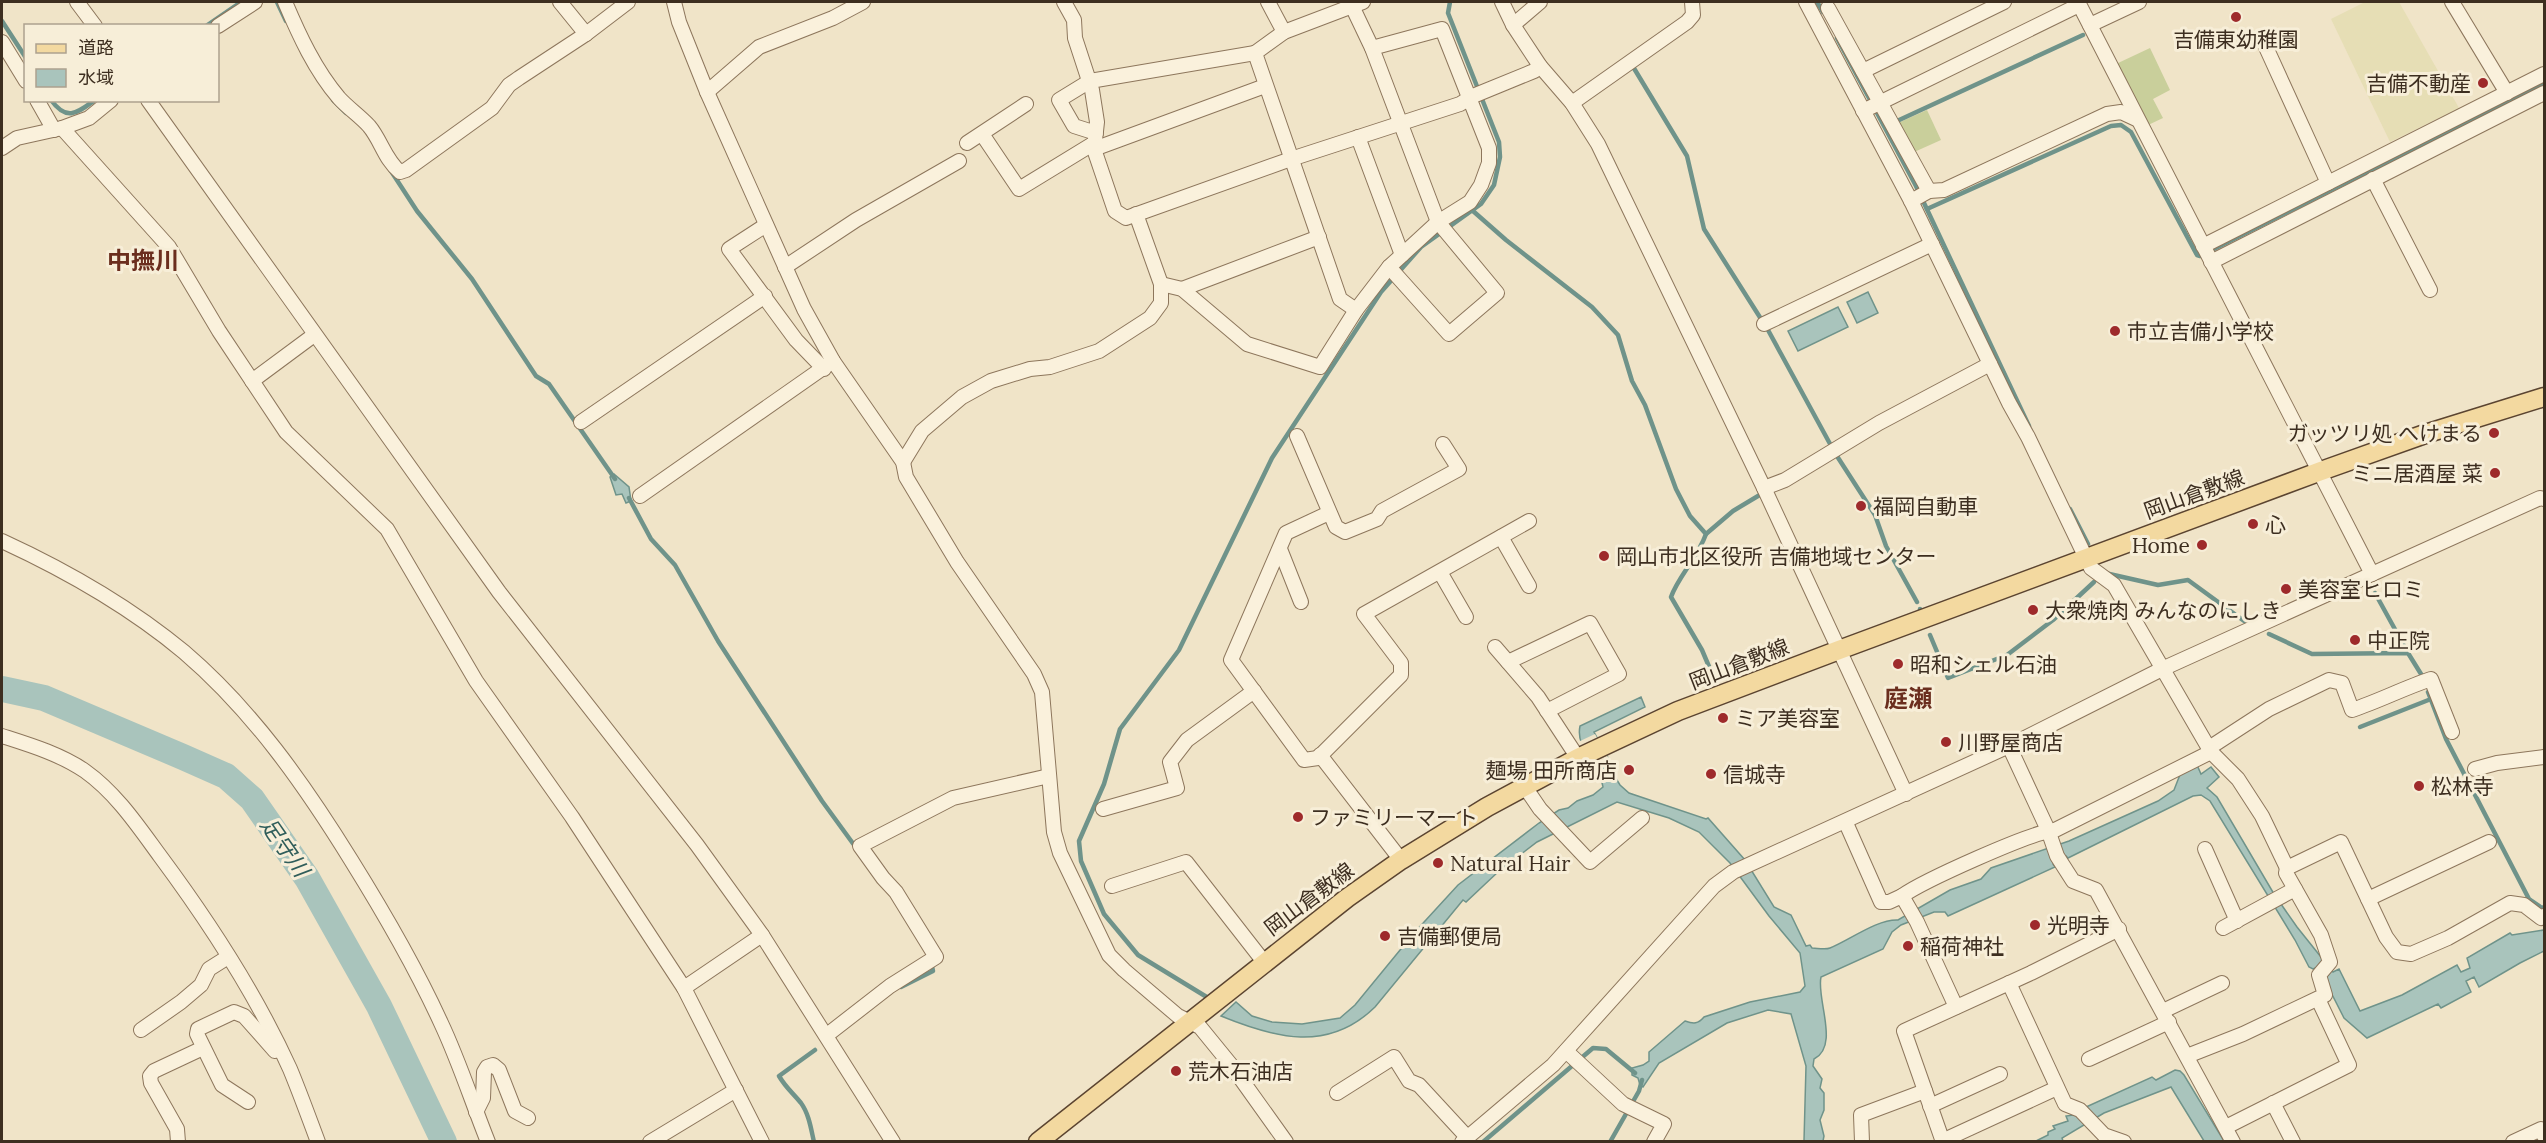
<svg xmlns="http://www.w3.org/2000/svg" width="2546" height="1143" font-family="Lora,'Noto Sans JP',serif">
<rect width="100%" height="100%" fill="#f0e4c8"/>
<polygon fill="#e6deb5" points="2365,2 2399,2 2459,108 2390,142 2331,19"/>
<g fill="#c9cf9b">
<polygon points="2150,48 2170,90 2153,99 2163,118 2146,126 2116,64"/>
<polygon points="1927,110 1941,140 1912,153 1898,123"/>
</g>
<g fill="#a9c4bc" stroke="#6f938a" stroke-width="1.5">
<polygon points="1868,292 1878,313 1857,323 1847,302"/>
<polygon points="1838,307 1848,327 1798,351 1788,331"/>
<polygon points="614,474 629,487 631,501 626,503 622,494 616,495 610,477"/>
<path d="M 1641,697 L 1645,707 L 1594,732 L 1613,767 L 1612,772 L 1620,785 L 1629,793 L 1706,819 L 1708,818 L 1745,860 L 1774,907 L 1791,915 L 1806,946 L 1810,945 L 1812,948 C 1817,948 1825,950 1830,948 C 1850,940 1877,919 1898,920 L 1950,890 L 1981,879 L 1991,868 L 2069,841 L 2158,801 L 2174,790 L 2181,772 L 2197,765 L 2201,774 L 2211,767 L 2219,777 L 2207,788 L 2217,797 L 2274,894 L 2297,927 L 2333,972 L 2339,969 L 2360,1011 L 2402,995 L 2457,965 L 2461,972 L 2470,968 L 2467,958 L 2510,933 L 2512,935 L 2544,930 L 2544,951 L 2520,963 L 2479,987 L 2474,977 L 2466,981 L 2471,992 L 2441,1008 L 2438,1004 L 2367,1038 L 2344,1018 L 2318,967 L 2313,969 L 2309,967 L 2295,940 L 2210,801 L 2201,795 L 2193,796 L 2068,858 L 2066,856 L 2053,864 L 2055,867 L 1948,916 L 1945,912 L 1934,912 L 1901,925 L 1892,932 L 1883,949 L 1821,977 C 1816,999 1840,1046 1814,1059 L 1813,1066 L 1822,1079 L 1820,1088 L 1824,1093 L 1824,1110 L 1820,1120 L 1824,1136 L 1823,1141 L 1804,1141 L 1806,1066 L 1791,1014 L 1768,1010 L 1727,1023 L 1659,1063 L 1643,1087 L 1640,1085 L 1638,1078 L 1632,1075 L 1632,1068 L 1643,1065 L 1649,1061 L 1649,1052 L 1685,1021 C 1694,1024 1698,1024 1704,1017 L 1750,1002 L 1800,992 L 1805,986 L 1800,953 L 1769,916 L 1730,863 L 1699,832 L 1669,818 L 1617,802 L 1537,842 L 1499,871 L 1466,902 L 1463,900 L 1375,1007 C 1328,1053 1275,1038 1221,1016 L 1236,1002 L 1252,1016 L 1272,1022 L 1302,1024 L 1340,1018 L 1355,1005 L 1414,933 L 1458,885 L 1539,823 L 1559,810 L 1568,808 L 1577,801 L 1593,795 L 1603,787 C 1600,764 1575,750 1580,726 Z"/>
<polygon points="2175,1070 2180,1071 2184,1075 2224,1141 2204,1141 2171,1087 2104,1113 2062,1138 2063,1141 2034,1142 2048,1135 2048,1132 2055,1129 2053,1126 2068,1121 2066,1116 2086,1113 2086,1107 2152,1077 2156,1080"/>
</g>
<polygon fill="#f0e4c8" points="1595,734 1609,759 1593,765 1578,742"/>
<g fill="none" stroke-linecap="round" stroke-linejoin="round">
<g stroke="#6f938a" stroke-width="4.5">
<polyline points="277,2 286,21"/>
<polyline points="1817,2 1823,12"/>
<polyline points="2,21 26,58"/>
<polyline points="206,26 241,2"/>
<polyline points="1837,38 1916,186 2029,426"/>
<polyline points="1632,65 1687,156 1704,229 1768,330 1835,453 1875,515 1886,546 1917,602"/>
<path d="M 51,100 C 67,122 77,113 95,100"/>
<polyline points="333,100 346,113"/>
<polyline points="1897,121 2083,35"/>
<polyline points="391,171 417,211 472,279 536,376 549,384 615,479"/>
<polyline points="1927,209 2111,126 2121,125 2131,132 2197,255 2200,256 2544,83"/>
<path d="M 1473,211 L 1506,240 L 1592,307 L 1618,335 L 1632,381 L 1645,405 L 1676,489 L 1690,516 L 1706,534 C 1698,557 1678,577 1671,597 L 1702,650 L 1713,676 L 1710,677"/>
<polyline points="629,498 651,539 675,565 718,641 822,801 857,849"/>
<polyline points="2070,509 2088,544"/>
<polyline points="1706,534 1733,511 1763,493"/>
<polyline points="2105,573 2158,585 2188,580 2251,626"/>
<polyline points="2375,593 2408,653"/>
<polyline points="1920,609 1920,610"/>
<polyline points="2269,634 2312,654 2408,653 2421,674"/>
<polyline points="1930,635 1948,678 2007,655 2053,620 2094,582"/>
<polyline points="2428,692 2446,739 2529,899 2542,908 2544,907"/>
<polyline points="2360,727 2431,699"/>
<polyline points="901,987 933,971 931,962"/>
<polyline points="1210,999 1138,955 1104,914 1081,861 1079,841 1104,784 1120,729 1179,650 1272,458 1381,292 1421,247 1481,204 1494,185 1500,157 1499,142 1448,13 1450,2"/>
<path d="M 814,1142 C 811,1129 809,1114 801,1103 C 793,1093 786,1088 779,1076 L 815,1050"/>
<polyline points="1483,1142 1593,1048 1606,1049 1635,1073"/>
<polyline points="1610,1142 1639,1091 1642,1080"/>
</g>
<polyline stroke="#a9c4bc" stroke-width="26" points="2,689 44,698 183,757 226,776 252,799 307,878 379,1006 444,1142"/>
<defs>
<g id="minor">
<polyline points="77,2 95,26"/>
<path d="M 285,2 C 299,35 315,70 339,98 C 348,108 360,116 369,126 C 381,140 385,160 400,172 L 406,170 L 492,108 L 509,85 L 519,78 L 586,34 L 628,2"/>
<polyline points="560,2 586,34"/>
<polyline points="674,2 679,22 707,92 804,309 833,361 903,462 906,477 957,562 1034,674 1042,692 1054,832 1060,853 1109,955 1124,970 1178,1016 1200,1027 1231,1065 1286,1142"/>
<polyline points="1064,2 1074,20 1075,38 1092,90 1097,122 1095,140"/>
<polyline points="1268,2 1284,32"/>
<polyline points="1502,2 1513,25 1540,66 1572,103 1598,144 1764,488 1906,794"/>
<polyline points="1806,2 1911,201 2009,403 2028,437 2086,558 2091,568 2114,585 2211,752 2238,779 2262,816 2287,868 2341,842 2386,937 2397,952 2411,954 2448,938 2510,903 2524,905 2541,918 2544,916"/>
<polyline points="2078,2 2372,574"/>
<polyline points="2452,2 2507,93"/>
<polyline points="1352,6 1372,48 1438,222 1497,293 1449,334 1389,267"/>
<polyline points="1828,8 1929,191"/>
<polyline points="1513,25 1540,2"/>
<polyline points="2090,25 2139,2"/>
<polyline points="218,26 255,2"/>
<polyline points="2,42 26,81"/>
<polyline points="2265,45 2328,183"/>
<polyline points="1863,71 2004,2"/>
<polyline points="1265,86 1094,149 1115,211 1126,218 1291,159 1460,104 1473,96 1534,71 1540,66"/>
<polyline points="707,92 759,47 833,18 863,2"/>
<polyline points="37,100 54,130"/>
<polyline points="148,100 499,592 697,845 762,935 893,1142"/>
<polyline points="1572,103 1687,22 1693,15 1692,2"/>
<polyline points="1863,111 2079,5"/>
<polyline points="62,128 169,247 219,331 286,432 387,529 476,681 572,817 684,988 762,1142"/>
<polyline points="1096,133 1074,126 1059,100 1090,81 1255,53"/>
<polyline points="982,134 1019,189 1091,145"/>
<polyline points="1358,137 1402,255"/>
<polyline points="967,143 1026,104"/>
<polyline points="2,148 17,138 62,128 89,118 111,100"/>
<polyline points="2373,179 2430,290"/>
<polyline points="1911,201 1929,191 1944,190 2107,114 2121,112 2136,119"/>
<polyline points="766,225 729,249 796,340 824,369"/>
<polyline points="2203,246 2544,74"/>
<polyline points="2211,262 2544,93"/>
<polyline points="785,267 856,220 959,161"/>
<polyline points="1161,284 1182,289 1247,344 1320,367 1356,310 1389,267 1438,222 1470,202 1481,185 1489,163 1489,148 1442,29 1372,48"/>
<polyline points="1182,289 1319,237"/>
<polyline points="1356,310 1340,299 1255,53 1284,32 1363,2"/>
<polyline points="1764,324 1932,244"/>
<polyline points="252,381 314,335"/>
<polyline points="581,422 765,296"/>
<polyline points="1297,436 1336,527 1345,532 1377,519 1382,511 1459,469 1443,444"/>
<polyline points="903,462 922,431 962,397 991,381 1030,369 1050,367 1099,351 1150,318 1161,303 1161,284 1136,214"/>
<polyline points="1764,488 1785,480 1879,423 1990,364"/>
<polyline points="640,496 833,361"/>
<polyline points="1329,513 1286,533 1231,660 1304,760 1318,758 1401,675 1401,663 1364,614 1529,521"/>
<polyline points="1501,537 1529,586"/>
<path d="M 2,541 C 65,570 130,607 184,652 C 252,710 304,784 351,860 C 384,913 415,966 441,1023 C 459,1061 472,1102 488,1142"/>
<polyline points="1280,549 1301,602"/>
<polyline points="1440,572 1466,617"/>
<polyline points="1495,647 1538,697 1578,758"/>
<polyline points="1508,662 1590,623 1619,674 1547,711"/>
<path d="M 2,736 C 30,745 60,754 85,771 C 116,793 138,826 160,856 C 209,922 256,994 290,1069 C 300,1093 309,1118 318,1142"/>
<polyline points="2009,746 2048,830 2057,856 2073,881 2096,890 2233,1142"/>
<path d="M 2209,748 L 2269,709 L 2329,680 L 2342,683 L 2352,710 C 2379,701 2404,688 2431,679 L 2452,732"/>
<polyline points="1320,755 1401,860"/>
<polyline points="2475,769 2497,763 2544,757"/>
<polyline points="1525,787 1540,809 1590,862 1642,818"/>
<polyline points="1103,809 1177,788 1170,762 1187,740 1254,691"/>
<polyline points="1846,823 1881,902 1889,902 1902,896 1917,922 1956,1007"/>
<polyline points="2205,849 2237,921"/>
<polyline points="1112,886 1186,862 1264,962"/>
<path d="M 1902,896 C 1923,881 2031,832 2055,830 L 2211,752"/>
<polyline points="2368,899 2489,842"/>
<polyline points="2223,928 2295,889"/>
<polyline points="2009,983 2065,1104 2080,1110 2104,1135 2124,1142"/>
<polyline points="684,988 762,935"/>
<polyline points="2163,1011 2222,983"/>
<polyline points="141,1030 181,1002 201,985 209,969 228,957"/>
<polyline points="827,1035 890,986 936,957 896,892 883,878 860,846 953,798 1049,776"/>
<polyline points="1566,1051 1623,1104 1664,1124 1654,1142"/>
<polyline points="2187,1056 2243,1034 2325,995 2319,975 2330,962 2321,935 2286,873 2287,868"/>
<polyline points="2089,1059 2169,1022"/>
<polyline points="1337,1093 1394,1057 1409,1081 1419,1085 1467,1137"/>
<polyline points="248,1102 222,1085 197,1034 198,1029 234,1012 244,1016 275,1051"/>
<polyline points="2273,1103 2293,1142"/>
<polyline points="1930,1106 2000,1074"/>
<polyline points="476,1112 483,1098 484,1072 487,1067 493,1065 499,1070 515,1111 528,1118"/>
<polyline points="2226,1127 2349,1065 2318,999"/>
<polyline points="1942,1141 2057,1088"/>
<polyline points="178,1142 177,1129 151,1083 150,1076 154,1071 203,1048"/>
<polyline points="650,1142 736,1090"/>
<polyline points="1462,1142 1553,1065 1714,886 1733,872 2009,746 2162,669 2540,498 2544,499"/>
<polyline points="1862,1142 1861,1115 1925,1091"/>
<polyline points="1943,1142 1904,1031 2031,973 2119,929"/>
<polyline points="2513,1142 2541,1129 2544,1136"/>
</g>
<polyline id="major" points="1038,1142 1347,898 1401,860 1487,807 1578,758 1678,711 1839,650 2321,471 2425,434 2544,397"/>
</defs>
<use href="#minor" stroke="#8d765c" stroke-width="16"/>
<use href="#major" stroke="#5b4430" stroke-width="21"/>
<use href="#minor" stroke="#faf1dc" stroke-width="14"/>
<use href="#major" stroke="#f3d9a0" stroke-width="18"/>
</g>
<g fill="#9e2a2b" stroke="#f7eed8" stroke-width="2">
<circle cx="2236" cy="17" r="6"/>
<circle cx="2483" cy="83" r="6"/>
<circle cx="2115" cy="331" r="6"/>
<circle cx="2494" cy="433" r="6"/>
<circle cx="2495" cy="473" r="6"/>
<circle cx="1861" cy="506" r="6"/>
<circle cx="2253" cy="524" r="6"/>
<circle cx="2202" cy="545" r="6"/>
<circle cx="1604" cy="556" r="6"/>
<circle cx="2286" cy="589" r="6"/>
<circle cx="2033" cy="610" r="6"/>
<circle cx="2355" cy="640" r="6"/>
<circle cx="1898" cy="664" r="6"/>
<circle cx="1723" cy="718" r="6"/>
<circle cx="1946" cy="742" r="6"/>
<circle cx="1629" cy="770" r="6"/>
<circle cx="1711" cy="774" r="6"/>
<circle cx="2419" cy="786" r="6"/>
<circle cx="1298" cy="817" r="6"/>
<circle cx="1438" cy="863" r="6"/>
<circle cx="2035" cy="925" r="6"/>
<circle cx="1385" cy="936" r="6"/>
<circle cx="1908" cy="946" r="6"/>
<circle cx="1176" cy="1071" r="6"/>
</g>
<g text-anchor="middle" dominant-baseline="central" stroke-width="6" stroke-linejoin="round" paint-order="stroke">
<g font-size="21" fill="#3d2e20" stroke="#f7eed8" text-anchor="start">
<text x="2236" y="39" text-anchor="middle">吉備東幼稚園</text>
<text x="2471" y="83" text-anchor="end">吉備不動産</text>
<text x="2127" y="331">市立吉備小学校</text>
<text x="2482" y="433" text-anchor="end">ガッツリ処 へけまる</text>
<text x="2483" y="473" text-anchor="end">ミニ居酒屋 菜</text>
<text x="1873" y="506">福岡自動車</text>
<text x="2265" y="524">心</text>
<text x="2190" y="545" text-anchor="end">Home</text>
<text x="1616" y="556">岡山市北区役所 吉備地域センター</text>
<text x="2298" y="589">美容室ヒロミ</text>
<text x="2045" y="610">大衆焼肉 みんなのにしき</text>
<text x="2367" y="640">中正院</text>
<text x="1910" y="664">昭和シェル石油</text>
<text x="1735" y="718">ミア美容室</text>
<text x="1958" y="742">川野屋商店</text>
<text x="1617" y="770" text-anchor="end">麺場 田所商店</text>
<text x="1723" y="774">信城寺</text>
<text x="2431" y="786">松林寺</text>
<text x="1310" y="817">ファミリーマート</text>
<text x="1450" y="863">Natural Hair</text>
<text x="2047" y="925">光明寺</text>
<text x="1397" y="936">吉備郵便局</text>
<text x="1920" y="946">稲荷神社</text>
<text x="1188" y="1071">荒木石油店</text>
</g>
<g font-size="21" fill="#3d2e20" stroke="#f7eed8">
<text transform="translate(2194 494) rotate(-20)">岡山倉敷線</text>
<text transform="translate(1739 664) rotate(-21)">岡山倉敷線</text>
<text transform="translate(1309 899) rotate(-37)">岡山倉敷線</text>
</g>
<g font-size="22" font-style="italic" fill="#2f5d5a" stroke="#f7eed8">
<text transform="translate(285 847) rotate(55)">足守川</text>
</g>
<g font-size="24" font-weight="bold" fill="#6b2e1e" stroke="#f7eed8">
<text x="143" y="260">中撫川</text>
<text x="1908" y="698">庭瀬</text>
</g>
</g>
<rect width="2546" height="1143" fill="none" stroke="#3d2e20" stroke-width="6"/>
<rect x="24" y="24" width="195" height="78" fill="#f7eed8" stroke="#ada18e" stroke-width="1.5"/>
<rect x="36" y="44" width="30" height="9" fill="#f3d9a0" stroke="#ada18e" stroke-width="1.5"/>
<text x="78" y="54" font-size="18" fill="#3d2e20">道路</text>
<rect x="36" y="69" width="30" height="18" fill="#a9c4bc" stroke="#ada18e" stroke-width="1.5"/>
<text x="78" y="84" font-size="18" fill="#3d2e20">水域</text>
</svg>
